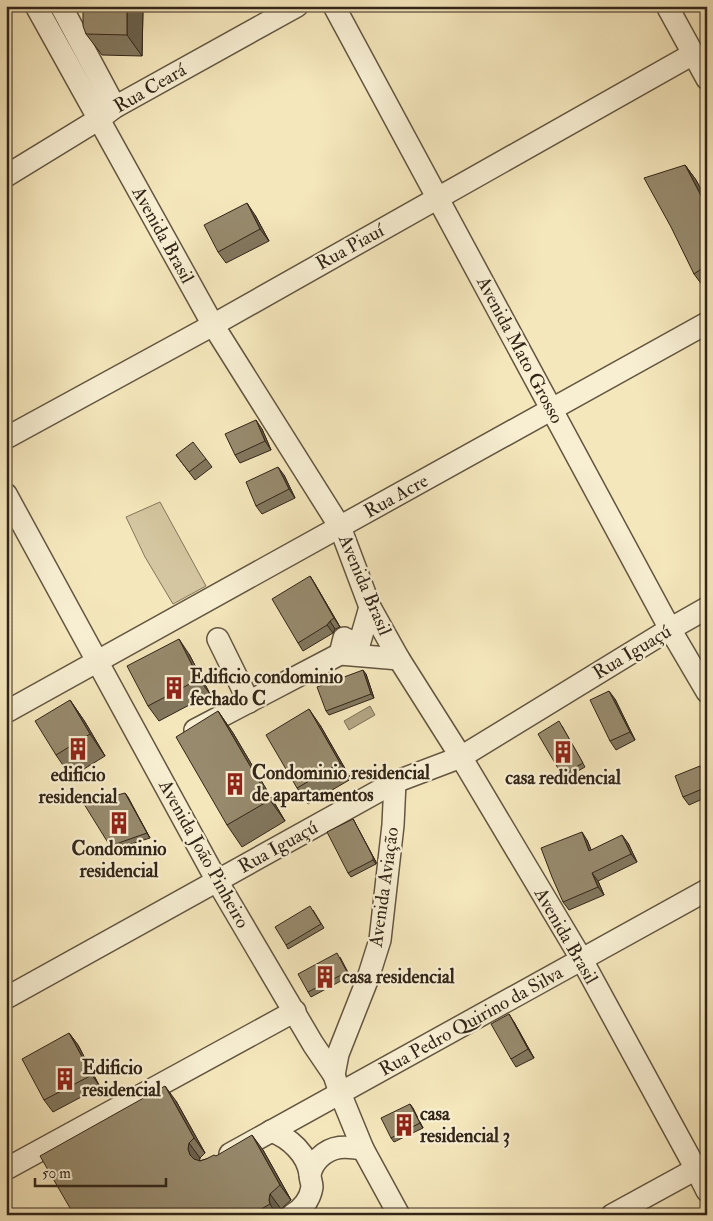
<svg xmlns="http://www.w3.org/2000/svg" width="713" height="1221" font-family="'IM FELL Double Pica',serif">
<rect width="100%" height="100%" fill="#f5e7bc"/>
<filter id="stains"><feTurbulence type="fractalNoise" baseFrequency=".004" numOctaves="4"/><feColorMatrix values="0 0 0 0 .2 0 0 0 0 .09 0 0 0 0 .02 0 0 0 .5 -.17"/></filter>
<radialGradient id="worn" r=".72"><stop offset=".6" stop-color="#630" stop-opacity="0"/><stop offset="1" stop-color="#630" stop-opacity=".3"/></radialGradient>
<polygon fill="#d4c6a0" stroke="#83765c" points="160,502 206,586 173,604 145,557 126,517"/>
<polygon fill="#b3a584" stroke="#7f7259" points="370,706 375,715 349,730 344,721"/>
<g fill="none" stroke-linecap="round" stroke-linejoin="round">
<defs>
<g id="minor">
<polyline points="36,6 213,325 340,527 370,607 399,659 461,757 582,960 696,1169 707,1191"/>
<polyline points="61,6 115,107"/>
<polyline points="334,6 670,629 707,692"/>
<polyline points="667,6 707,79"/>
<polyline points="6,176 99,119 115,107 297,6"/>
<polyline points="6,438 213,325 693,54"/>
<polyline points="6,494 217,881 313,1044 334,1075 340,1093 363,1149 399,1215"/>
<polyline points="218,639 249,702"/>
<polyline points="340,654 344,638 359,645 370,607"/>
<polyline points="6,712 707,323"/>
<polyline points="195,730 340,654 399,659"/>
<polyline points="6,998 395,782 461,757 670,629 707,608"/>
<polyline points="334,1075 338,1054 368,978 380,940 393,825 395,782"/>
<path d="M 271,1131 C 290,1138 307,1154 310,1174"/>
<polyline points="230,1154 707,890"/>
<polyline points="6,1169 295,1011"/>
<path d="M 292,1215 C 302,1209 310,1200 312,1187 C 312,1183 310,1179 310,1175 C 311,1169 315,1162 319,1158 C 332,1145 346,1146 363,1149"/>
<polyline points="612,1215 707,1163"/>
</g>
</defs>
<use href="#minor" stroke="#635641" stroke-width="24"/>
<use href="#minor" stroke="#f8efd3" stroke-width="21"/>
</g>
<g fill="#82775e" stroke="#322518">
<polygon points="75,6 141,6 143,9 142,56 102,55 86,34 83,8 76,8"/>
<polygon points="208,6 215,6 210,10"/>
<polygon points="685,165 696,180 707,201 707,288 705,289 694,274"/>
<polygon points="255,215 269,241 226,263 218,252"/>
<polygon points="262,429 271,450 240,463 235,455"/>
<polygon points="176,455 206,459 212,467 195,480"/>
<polygon points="284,475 295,498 262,514 256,506"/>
<polygon points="310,576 315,584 340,627 335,629 333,633 303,651 298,643"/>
<polygon points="189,654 210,694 159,721 148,706"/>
<polygon points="366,674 374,698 329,715 326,711"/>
<polygon points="615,699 635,740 616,750 610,741"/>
<polygon points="70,700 85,722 105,756 71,777 56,755"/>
<polygon points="218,711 233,733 285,821 242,847 227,825"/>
<polygon points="320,725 351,779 308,804 297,788"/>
<polygon points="562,726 585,767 564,779 562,775"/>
<polygon points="700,766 702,768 707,766 707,797 689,805 683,797"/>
<polygon points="125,793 150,838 112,850 110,846"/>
<polygon points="353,819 376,862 376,864 351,877 348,873"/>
<polygon points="587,840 591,850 628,843 637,862 598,881 604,895 569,910 563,902"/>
<polygon points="313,910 324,928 288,949 286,945"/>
<polygon points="340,957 350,976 311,997 308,992"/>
<polygon points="514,1022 534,1058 516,1067 511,1059"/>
<polygon points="69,1033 78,1045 100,1087 53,1112 44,1100"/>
<polygon points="176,1101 205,1153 200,1158 199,1161 206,1159 216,1156 263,1150 291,1200 281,1209 280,1215 74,1215"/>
<polygon points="410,1104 423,1128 394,1142 391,1138"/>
</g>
<g fill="#6a614c" stroke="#322518">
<polygon points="127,6 141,6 143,9 142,56 127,35"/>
<polygon points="685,165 696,180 707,201 707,207"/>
<polygon points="247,203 255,215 269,241 260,229"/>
<polygon points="256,420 262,429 271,450 265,441"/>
<polygon points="278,467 284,475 295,498 289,489"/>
<polygon points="310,576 315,584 340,627 334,618"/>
<polygon points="330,621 335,629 333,633 327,625"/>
<polygon points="179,639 189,654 210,694 199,679"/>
<polygon points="363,670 366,674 374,698 371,694"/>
<polygon points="609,691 615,699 635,740 630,732"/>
<polygon points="70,700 85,722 105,756 90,734"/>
<polygon points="309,709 320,725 351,779 340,763"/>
<polygon points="218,711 233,733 285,821 270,800"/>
<polygon points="125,793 128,797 150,838 147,833"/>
<polygon points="353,819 376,862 376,864 373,860"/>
<polygon points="582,832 587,840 595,859 589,851"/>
<polygon points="622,835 628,843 637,862 631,854"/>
<polygon points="592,873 598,881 604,895 598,887"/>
<polygon points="509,1014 514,1022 534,1058 528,1049"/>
<polygon points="69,1033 78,1045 100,1087 92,1075"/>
<polygon points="165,1086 176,1101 205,1153 194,1138"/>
<polygon points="410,1104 413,1108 423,1128 420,1123"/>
<polygon points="252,1135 263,1150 291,1200 280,1185"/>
<polygon points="189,1143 200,1158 199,1164 190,1155 188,1149"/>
<polygon points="270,1194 281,1209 280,1215 277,1215 270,1204 269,1200"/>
</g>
<g fill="#978a6d" stroke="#322518">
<polygon points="83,6 127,6 127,35 86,34 83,26"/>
<polygon points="685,165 707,207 707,265 694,274 671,227 644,178"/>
<polygon points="247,203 260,229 218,252 204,225"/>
<polygon points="256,420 265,441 235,455 225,434"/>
<polygon points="193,442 206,459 189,472 176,455"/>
<polygon points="278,467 289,489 256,506 246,482"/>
<polygon points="310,576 334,618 330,621 327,625 298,643 272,599"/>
<polygon points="179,639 199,679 148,706 127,666"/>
<polygon points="363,670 371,694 326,711 317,687"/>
<polygon points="609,691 630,732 610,741 590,700"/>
<polygon points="70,700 90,734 56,755 35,721"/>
<polygon points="309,709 340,763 297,788 266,735"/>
<polygon points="218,711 270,800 227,825 176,737"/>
<polygon points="559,721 583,763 562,775 538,734"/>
<polygon points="700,766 701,768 707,766 707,787 683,797 675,776"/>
<polygon points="125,793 147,833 110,846 84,804"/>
<polygon points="353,819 373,857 373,860 348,873 327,832"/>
<polygon points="582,832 589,851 622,835 631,854 592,873 598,887 563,902 552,877 541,848"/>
<polygon points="310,906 321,924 286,945 275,927"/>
<polygon points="337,953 347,972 308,992 298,974"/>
<polygon points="509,1014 528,1049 511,1059 491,1024"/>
<polygon points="69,1033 92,1075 44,1100 22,1059"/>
<polygon points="165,1086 194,1138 189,1143 188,1149 190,1155 194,1159 200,1161 206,1159 214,1155 216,1156 252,1135 280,1185 270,1194 269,1200 270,1204 251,1215 74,1215 40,1156"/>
<polygon points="410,1104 420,1123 391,1138 381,1118"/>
</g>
<defs>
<symbol id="building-bare" viewBox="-9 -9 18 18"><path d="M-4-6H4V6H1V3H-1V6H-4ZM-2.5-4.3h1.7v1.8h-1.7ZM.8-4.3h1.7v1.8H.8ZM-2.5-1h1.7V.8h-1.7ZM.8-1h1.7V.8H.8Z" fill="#8f2418" stroke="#f8efd3" stroke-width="2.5" paint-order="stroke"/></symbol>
</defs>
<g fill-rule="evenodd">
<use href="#building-bare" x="158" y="672" width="32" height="32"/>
<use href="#building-bare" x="62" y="733" width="32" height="32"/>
<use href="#building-bare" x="547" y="736" width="32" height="32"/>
<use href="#building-bare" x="219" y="768" width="32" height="32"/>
<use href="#building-bare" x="103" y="807" width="32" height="32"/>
<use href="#building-bare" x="309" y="961" width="32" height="32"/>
<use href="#building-bare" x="49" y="1063" width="32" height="32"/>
<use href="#building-bare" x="388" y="1109" width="32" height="32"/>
</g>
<g text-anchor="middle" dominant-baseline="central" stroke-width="4.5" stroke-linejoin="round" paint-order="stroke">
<g font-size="19" fill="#322518" stroke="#f8efd3">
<text transform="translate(150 88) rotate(-30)">Rua Ceará</text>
<text transform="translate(163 235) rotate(61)">Avenida Brasil</text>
<text transform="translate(350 247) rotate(-29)">Rua Piauí</text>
<text transform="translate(520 350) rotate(62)">Avenida Mato Grosso</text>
<text transform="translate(396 496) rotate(-29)">Rua Acre</text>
<text transform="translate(365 585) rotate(67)">Avenida Brasil</text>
<text transform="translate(632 652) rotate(-31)">Rua Iguaçú</text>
<text transform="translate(278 847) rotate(-29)">Rua Iguaçú</text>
<text transform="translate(204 854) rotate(61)">Avenida João Pinheiro</text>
<text transform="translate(384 887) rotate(-82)">Avenida Aviação</text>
<text transform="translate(566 936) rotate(60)">Avenida Brasil</text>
<text transform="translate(471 1021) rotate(-29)">Rua Pedro Quirino da Silva</text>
</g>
<g font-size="19" font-weight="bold" fill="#322518" stroke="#f8efd3" text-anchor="start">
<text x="190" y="677">Edificio condominio<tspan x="190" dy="22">fechado C</tspan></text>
<text x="252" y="773">Condominio residencial<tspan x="252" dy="22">de apartamentos</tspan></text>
<text x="78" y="775" text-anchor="middle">edificio<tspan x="78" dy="22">residencial</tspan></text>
<text x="563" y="778" text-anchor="middle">casa redidencial</text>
<text x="119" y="849" text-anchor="middle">Condominio<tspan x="119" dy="22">residencial</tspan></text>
<text x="342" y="977">casa residencial</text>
<text x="82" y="1068">Edificio<tspan x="82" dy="22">residencial</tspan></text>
<text x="420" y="1114">casa<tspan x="420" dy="22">residencial 3</tspan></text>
</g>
</g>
<rect width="713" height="1221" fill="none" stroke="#f5e7bc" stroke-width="25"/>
<rect x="8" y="8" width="698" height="1206" fill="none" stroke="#322518" stroke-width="2.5"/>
<rect x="12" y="12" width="688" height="1196" fill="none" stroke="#322518"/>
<path d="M35 1178v8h131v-8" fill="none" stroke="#322518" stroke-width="2.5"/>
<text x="42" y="1178" font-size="15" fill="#322518" stroke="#f8efd3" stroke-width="4" paint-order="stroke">50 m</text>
<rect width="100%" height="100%" filter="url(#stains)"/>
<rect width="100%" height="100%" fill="url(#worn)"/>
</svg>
